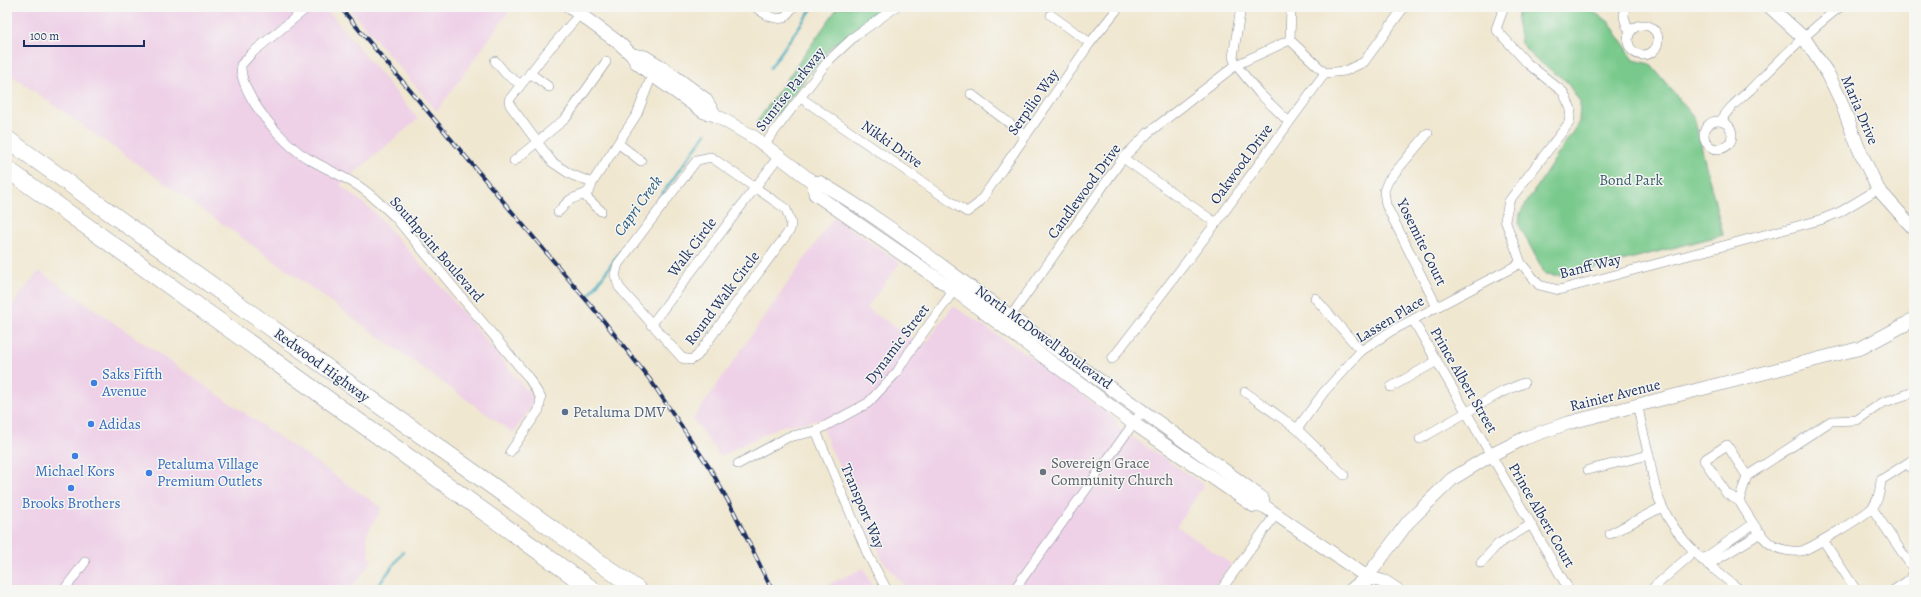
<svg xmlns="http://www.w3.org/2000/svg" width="1921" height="597" font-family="Alegreya,serif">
<rect width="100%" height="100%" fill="#f6f6f2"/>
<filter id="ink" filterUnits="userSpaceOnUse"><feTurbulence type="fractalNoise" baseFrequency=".025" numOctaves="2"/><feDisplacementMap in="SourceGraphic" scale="8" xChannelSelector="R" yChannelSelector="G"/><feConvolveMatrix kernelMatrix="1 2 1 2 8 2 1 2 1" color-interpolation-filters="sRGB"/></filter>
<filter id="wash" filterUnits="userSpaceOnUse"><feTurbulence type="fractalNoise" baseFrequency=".012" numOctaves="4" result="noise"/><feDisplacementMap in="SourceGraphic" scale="16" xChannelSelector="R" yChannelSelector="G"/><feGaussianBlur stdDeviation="0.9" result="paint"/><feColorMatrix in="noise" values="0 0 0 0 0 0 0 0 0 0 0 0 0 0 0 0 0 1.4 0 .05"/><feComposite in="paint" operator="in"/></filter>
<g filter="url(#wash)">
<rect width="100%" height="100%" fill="#f0e7d0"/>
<g fill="#eed0e7">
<polygon points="7,7 325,7 418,119 340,185 372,210 445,291 532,397 531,408 513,433 227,227 7,72"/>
<polygon points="348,7 512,7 437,111"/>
<polygon points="834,217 900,263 866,308 924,346 953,306 1038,362 1115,419 1117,427 1204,485 1177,526 1231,564 1212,590 908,590 883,561 854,495 829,445 820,420 781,426 720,456 693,419"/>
<polygon points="39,271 382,508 366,535 371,562 350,590 7,590 7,312"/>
<polygon points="864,568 874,590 816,590"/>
</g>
<g fill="#78c98b" stroke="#4a7c74">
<polygon points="838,7 886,7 831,47 773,119 756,123"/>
<polygon points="1519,7 1586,7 1609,22 1634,60 1650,64 1694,117 1723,235 1563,276 1545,274 1519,225 1520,213 1579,122 1580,102 1566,81 1534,58 1521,43 1517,20"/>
</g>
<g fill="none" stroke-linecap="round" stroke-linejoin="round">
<g stroke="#3fabbe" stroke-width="2.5">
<polyline points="770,68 813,7"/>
<polyline points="590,294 706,133"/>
<polyline points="375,590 403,552"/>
</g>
</g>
</g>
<g filter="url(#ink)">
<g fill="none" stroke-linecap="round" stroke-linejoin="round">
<defs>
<g id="street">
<path d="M 308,7 L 252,53 L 241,65 C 240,95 283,145 309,159 C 325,168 342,176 357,185 C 371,194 383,206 395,217 L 528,377 L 541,398 L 539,410 L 510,452"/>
<polyline points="586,7 546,53 509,100 510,105 552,162 570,174 592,183"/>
<path d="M 755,7 C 765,14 772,20 784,18 L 793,7"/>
<polyline points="1291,7 1290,40 1325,73"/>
<polyline points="1504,7 1496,29 1527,63 1563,92 1571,109 1569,123 1509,201 1505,220 1521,263 1539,285 1559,290 1820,220 1840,212 1878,189"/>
<path d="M 1625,7 C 1622,16 1625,24 1630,32"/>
<polyline points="1051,15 1090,43"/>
<circle cx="1643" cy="40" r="15"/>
<polyline points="495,61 506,74 520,84"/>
<polyline points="530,73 549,87"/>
<polyline points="971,94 1026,136"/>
<polyline points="801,98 957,206 967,212 979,203 1090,43 1119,7"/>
<path d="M 1721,121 C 1728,108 1739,100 1750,90 C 1779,61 1807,32 1840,7"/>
<circle cx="1718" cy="135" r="14"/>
<polyline points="1289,122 1259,93 1236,65 1290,40"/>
<polyline points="1428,133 1388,181 1384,191 1386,205 1437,307"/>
<polyline points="619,144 641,161"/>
<polyline points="764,145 828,61 855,36 896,7"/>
<polygon points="711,157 786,209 791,223 790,230 697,356 691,360 682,358 619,287 615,275 618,264 697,160"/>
<polyline points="1123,158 1216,223"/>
<polyline points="514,161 566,118 606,62"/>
<polyline points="584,195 601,211"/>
<path d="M 558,212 C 562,209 565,203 570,200 C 579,194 590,197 592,183 L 637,114 L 652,75"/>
<polyline points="1315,298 1361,351"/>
<polyline points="1008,320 1123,158 1148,133 1236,65 1233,57 1241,7"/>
<polyline points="1413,320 1569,590"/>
<polyline points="651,325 779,156"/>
<polyline points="1112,359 1216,223 1325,73 1345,71 1364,62 1404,7"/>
<polyline points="1391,387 1437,361"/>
<polyline points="1245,392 1297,429 1344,475"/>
<path d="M 1914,392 L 1882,403 L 1857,420 L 1831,421 L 1747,476 L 1739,501 C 1746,512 1761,539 1772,545 C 1780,550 1792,552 1801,551 C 1809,550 1865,515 1871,509 C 1879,501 1880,490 1881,480 L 1914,459"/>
<path d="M 1638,405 C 1640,423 1645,439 1649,456 C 1652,472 1654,490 1662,506 C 1678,542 1709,566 1740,590"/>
<polyline points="1297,429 1324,392 1361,351 1391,331 1521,263"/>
<polyline points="816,431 868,555 887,590"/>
<polyline points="1420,439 1502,392 1524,383"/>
<polyline points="738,464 788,437 816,431 868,403 897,372 908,354 957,286"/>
<polyline points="1908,464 1914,472"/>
<polyline points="1588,470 1649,455"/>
<polyline points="1739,501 1727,494 1704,460 1727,445 1747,476"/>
<polyline points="1872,508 1914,570 1909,580 1894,590"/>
<polyline points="1610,534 1662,507"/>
<polyline points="1823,540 1856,590"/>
<polyline points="1702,560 1753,524"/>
<polyline points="1481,563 1498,544 1530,525"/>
<polyline points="1708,565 1761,533"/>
<polyline points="1654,587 1694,552"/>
<polyline points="64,590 85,562"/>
<polyline points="1014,590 1143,410"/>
<polyline points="1221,590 1276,514"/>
</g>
<g id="secondary">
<polyline points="570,7 619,43 632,55 636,62 652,75 704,112 715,115 755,138 814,183 815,194 954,290 1133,423 1254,506 1264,506 1367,577 1385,582 1397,590"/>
<polyline points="1770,7 1804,38 1828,74 1840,99 1858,147 1878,189 1914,229"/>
<polyline points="632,55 645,57 660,66 705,99 715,115"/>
<path d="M 814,183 L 819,182 C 886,221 947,271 1010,316 C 1094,377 1179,436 1262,498 L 1264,506"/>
<polyline points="1351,590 1367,577"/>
<polyline points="1363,590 1367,577 1408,522 1452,479 1491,455 1525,438 1568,423 1861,348 1906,324 1914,318"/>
</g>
<g id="highway">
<polyline points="7,139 638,590"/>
<polyline points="7,169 593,590"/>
</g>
</defs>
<use href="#street" stroke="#868b97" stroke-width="10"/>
<use href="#secondary" stroke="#868b97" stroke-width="14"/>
<use href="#highway" stroke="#868b97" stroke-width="18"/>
<use href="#street" stroke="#fff" stroke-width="9"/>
<use href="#secondary" stroke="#fff" stroke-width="13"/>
<use href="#highway" stroke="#fff" stroke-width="17"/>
<defs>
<polyline id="rail" points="340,7 603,320 651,381 711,470 734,512 772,590"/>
</defs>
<use href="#rail" stroke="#1b2f5e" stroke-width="4"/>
<use href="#rail" stroke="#f6f6f2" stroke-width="2.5" stroke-dasharray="8" stroke-linecap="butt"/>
</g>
</g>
<g fill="#3f7fe0" stroke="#f6f6f2" stroke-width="1.5">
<circle cx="94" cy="383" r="4"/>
<circle cx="91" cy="424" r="4"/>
<circle cx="75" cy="456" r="4"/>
<circle cx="149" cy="473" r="4"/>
<circle cx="71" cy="488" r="4"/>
</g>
<circle fill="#5c6f8a" stroke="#f6f6f2" stroke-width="1.5" cx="565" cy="412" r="4"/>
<circle fill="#6b7280" stroke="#f6f6f2" stroke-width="1.5" cx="1043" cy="472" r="4"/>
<g text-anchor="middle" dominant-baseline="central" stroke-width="3" stroke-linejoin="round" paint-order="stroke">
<g font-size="15" fill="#1b2f5e" stroke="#f6f6f2">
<text transform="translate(790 89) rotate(-52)">Sunrise Parkway</text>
<text transform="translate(1033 102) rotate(-55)">Serpilio Way</text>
<text transform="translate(1860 110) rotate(67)">Maria Drive</text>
<text transform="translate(892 144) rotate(35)">Nikki Drive</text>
<text transform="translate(1241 164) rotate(-54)">Oakwood Drive</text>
<text transform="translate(1084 191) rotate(-54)">Candlewood Drive</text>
<text transform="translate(1422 242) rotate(64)">Yosemite Court</text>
<text transform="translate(692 247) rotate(-53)">Walk Circle</text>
<text transform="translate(437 249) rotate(49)">Southpoint Boulevard</text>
<text transform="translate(1590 266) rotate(-14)">Banff Way</text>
<text transform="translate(722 298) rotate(-53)">Round Walk Circle</text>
<text transform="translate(1390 319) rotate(-31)">Lassen Place</text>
<text transform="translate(1044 337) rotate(36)">North McDowell Boulevard</text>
<text transform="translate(897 344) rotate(-53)">Dynamic Street</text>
<text transform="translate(322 365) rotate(36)">Redwood Highway</text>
<text transform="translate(1464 380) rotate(60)">Prince Albert Street</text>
<text transform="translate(1615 395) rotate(-14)">Rainier Avenue</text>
<text transform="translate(863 506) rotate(67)">Transport Way</text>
<text transform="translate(1542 515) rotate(60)">Prince Albert Court</text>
</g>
<g font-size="15" fill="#375d6c" stroke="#f6f6f2">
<text x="1631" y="180">Bond Park</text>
</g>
<g font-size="15" fill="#366cbe" stroke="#f6f6f2" text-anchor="start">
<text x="102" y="374">Saks Fifth<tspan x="102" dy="17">Avenue</tspan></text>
<text x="99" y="424">Adidas</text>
<text x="157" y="464">Petaluma Village<tspan x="157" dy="17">Premium Outlets</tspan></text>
<text x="75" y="471" text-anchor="middle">Michael Kors</text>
<text x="71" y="503" text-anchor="middle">Brooks Brothers</text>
</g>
<g font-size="15" fill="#4e5e75" stroke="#f6f6f2" text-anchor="start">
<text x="573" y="412">Petaluma DMV</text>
</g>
<g font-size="15" fill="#5b616d" stroke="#f6f6f2" text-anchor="start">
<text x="1051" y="463">Sovereign Grace<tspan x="1051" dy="17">Community Church</tspan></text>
</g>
<g font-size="16" font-style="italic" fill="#285a80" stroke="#f6f6f2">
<text transform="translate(638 206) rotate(-54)">Capri Creek</text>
</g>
</g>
<rect width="1921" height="597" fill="none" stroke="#f6f6f2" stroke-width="24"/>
<path d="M24 40v6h120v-6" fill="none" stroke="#1b2f5e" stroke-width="2"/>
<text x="30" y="40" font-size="12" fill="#1b2f5e" stroke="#f6f6f2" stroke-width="3" paint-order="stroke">100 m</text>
</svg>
